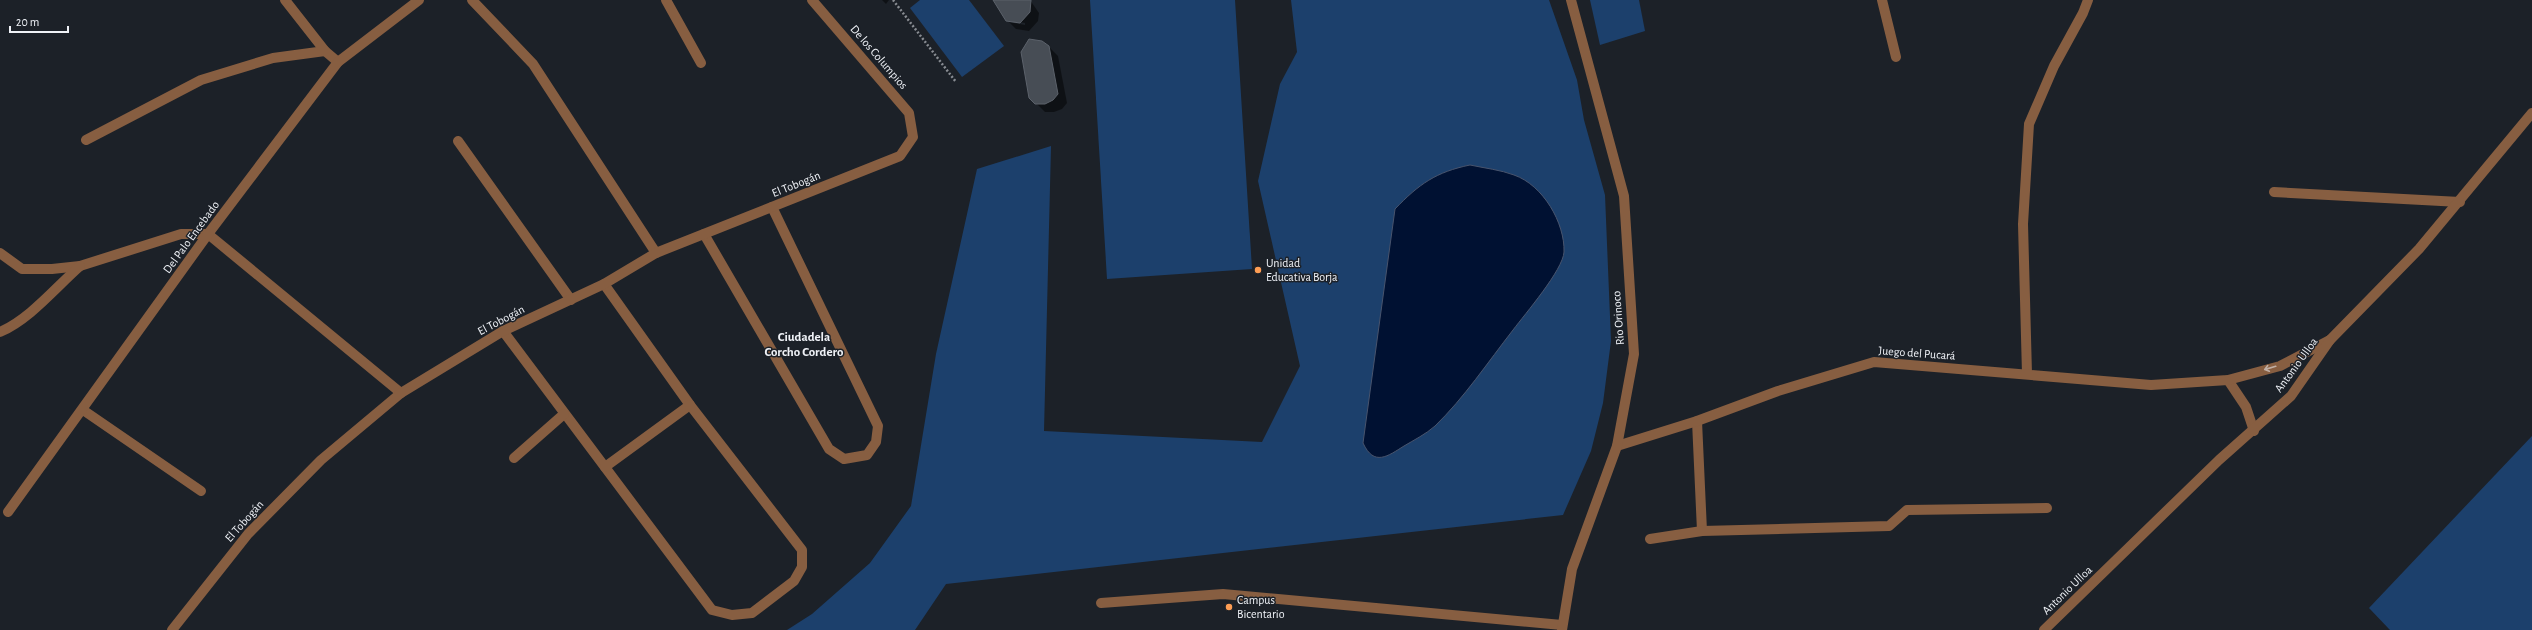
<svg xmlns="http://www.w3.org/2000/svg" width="2532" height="630" font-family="'Alegreya Sans',sans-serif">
<rect width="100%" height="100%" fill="#1c2128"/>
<g fill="#1c406c">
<polygon points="920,0 969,0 1004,46 962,77 910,8"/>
<polygon points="1090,0 1235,0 1252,269 1107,279"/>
<polygon points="1291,0 1549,0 1577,80 1584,120 1605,195 1611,341 1603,403 1591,451 1563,515 946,584 915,630 787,630 812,614 870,563 911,506 936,354 977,169 1051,146 1044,431 1262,442 1300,366 1258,181 1280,84 1297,52"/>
<polygon points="1590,0 1639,0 1645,31 1600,45"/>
<polygon points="2532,436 2532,630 2390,630 2369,608"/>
</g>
<path fill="#001132" stroke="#48546d" d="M 1470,165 C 1484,168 1501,170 1514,175 C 1543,185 1565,223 1564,252 C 1563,270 1525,314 1513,330 C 1488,362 1464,398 1435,426 C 1426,434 1414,440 1404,446 C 1388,456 1374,467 1363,443 L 1395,209 C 1419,184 1436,172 1470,165 Z"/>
<g fill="#0007">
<polygon points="882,0 889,0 886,4"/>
<polygon points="994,0 1030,0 1039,13 1038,21 1029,31 1016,29 1009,22 1025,25 1025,23 1009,20 1009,22"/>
<polygon points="1049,47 1058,56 1067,103 1062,109 1054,112 1045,112 1030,97"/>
</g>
<g fill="#474d55" stroke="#5c626b">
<polygon points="993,0 1031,0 1030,12 1020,23 1006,21"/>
<polygon points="1029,39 1042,41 1049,46 1058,94 1053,100 1045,104 1035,104 1029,98 1021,52"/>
</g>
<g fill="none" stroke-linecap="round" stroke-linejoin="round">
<polyline stroke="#888c92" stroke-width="2.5" stroke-dasharray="2 2" stroke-linecap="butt" points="893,0 956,82"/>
<g stroke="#875e41" stroke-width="10">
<polyline points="86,140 201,80 273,58 325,51"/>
<polyline points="1101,603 1223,594 1562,625"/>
</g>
<g stroke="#875e41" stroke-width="10">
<polyline points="285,0 325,51 338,62"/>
<polyline points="472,0 533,64 656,253"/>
<polyline points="666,0 701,63"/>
<polyline points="1882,0 1896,57"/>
<polyline points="458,141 571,300"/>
<polyline points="2274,192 2460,202"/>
<polyline points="704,234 829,449 844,459 867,455 876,442 878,426 772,207"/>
<polyline points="0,253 22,269 52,269 80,266 181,234 208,234 401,393"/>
<polyline points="503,331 712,610 732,615 752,613 794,581 802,567 802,550 690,405 604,284"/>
<path d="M 0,332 C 30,319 55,288 80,266"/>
<polyline points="2027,374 2023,224 2029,124 2054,66 2083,13 2088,0"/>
<polyline points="2228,380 2246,407 2254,431"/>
<polyline points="83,410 201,491"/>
<polyline points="1697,421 1702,531"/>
<polyline points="1617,446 1697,421 1778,391 1874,362 2151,385 2228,380 2280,366 2330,340"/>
<polyline points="514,458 564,414"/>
<polyline points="605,467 690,405"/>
<polyline points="8,512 208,234 338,62 419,0"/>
<polyline points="1650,539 1702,531 1889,526 1907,510 2047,508"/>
<polyline points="172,630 248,534 321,460 401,393 503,331 604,284 656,253 900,156 913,137 909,113 812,0"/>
<polyline points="1562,630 1572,569 1617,446 1634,354 1624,196 1571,0"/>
<polyline points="2044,630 2219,460 2291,396 2330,340 2419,249 2532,113"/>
</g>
</g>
<defs><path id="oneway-shaft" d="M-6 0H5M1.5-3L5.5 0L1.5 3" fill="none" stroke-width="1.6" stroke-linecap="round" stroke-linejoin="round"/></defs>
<use stroke="#c0afa5" href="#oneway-shaft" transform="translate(2270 368) rotate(164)"/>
<g fill="#fd9d54" stroke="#1c2128" stroke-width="1.5">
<circle cx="1258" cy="270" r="4"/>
<circle cx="1229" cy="607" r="4"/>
</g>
<g text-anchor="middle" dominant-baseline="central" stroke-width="3" stroke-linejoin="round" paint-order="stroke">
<g font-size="12" fill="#eff2f7" stroke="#1c2128">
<text transform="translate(879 57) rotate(49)">De los Columpios</text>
<text transform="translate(796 184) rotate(-22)">El Tobogán</text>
<text transform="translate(191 237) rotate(-54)">Del Palo Encebado</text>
<text transform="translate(1618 318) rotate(-94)">Rio Orinoco</text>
<text transform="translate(501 320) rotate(-28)">El Tobogán</text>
<text transform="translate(1917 353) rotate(4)">Juego del Pucará</text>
<text transform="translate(2296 365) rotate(-54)">Antonio Ulloa</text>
<text transform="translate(244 521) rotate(-48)">El Tobogán</text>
<text transform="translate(2067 590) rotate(-44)">Antonio Ulloa</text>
</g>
<g font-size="12" fill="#eff2f7" stroke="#1c2128" text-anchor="start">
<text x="1266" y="263">Unidad<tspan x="1266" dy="14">Educativa Borja</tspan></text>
<text x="1237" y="600">Campus<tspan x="1237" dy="14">Bicentario</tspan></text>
</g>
<g font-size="13" font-weight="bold" fill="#eff2f7" stroke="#1c2128">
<text x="804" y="337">Ciudadela<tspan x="804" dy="15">Corcho Cordero</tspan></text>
</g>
</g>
<path d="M10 26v6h58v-6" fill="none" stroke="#eff2f7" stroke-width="2"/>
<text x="16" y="26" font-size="12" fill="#eff2f7" stroke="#1c2128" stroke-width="3" paint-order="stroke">20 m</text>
</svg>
